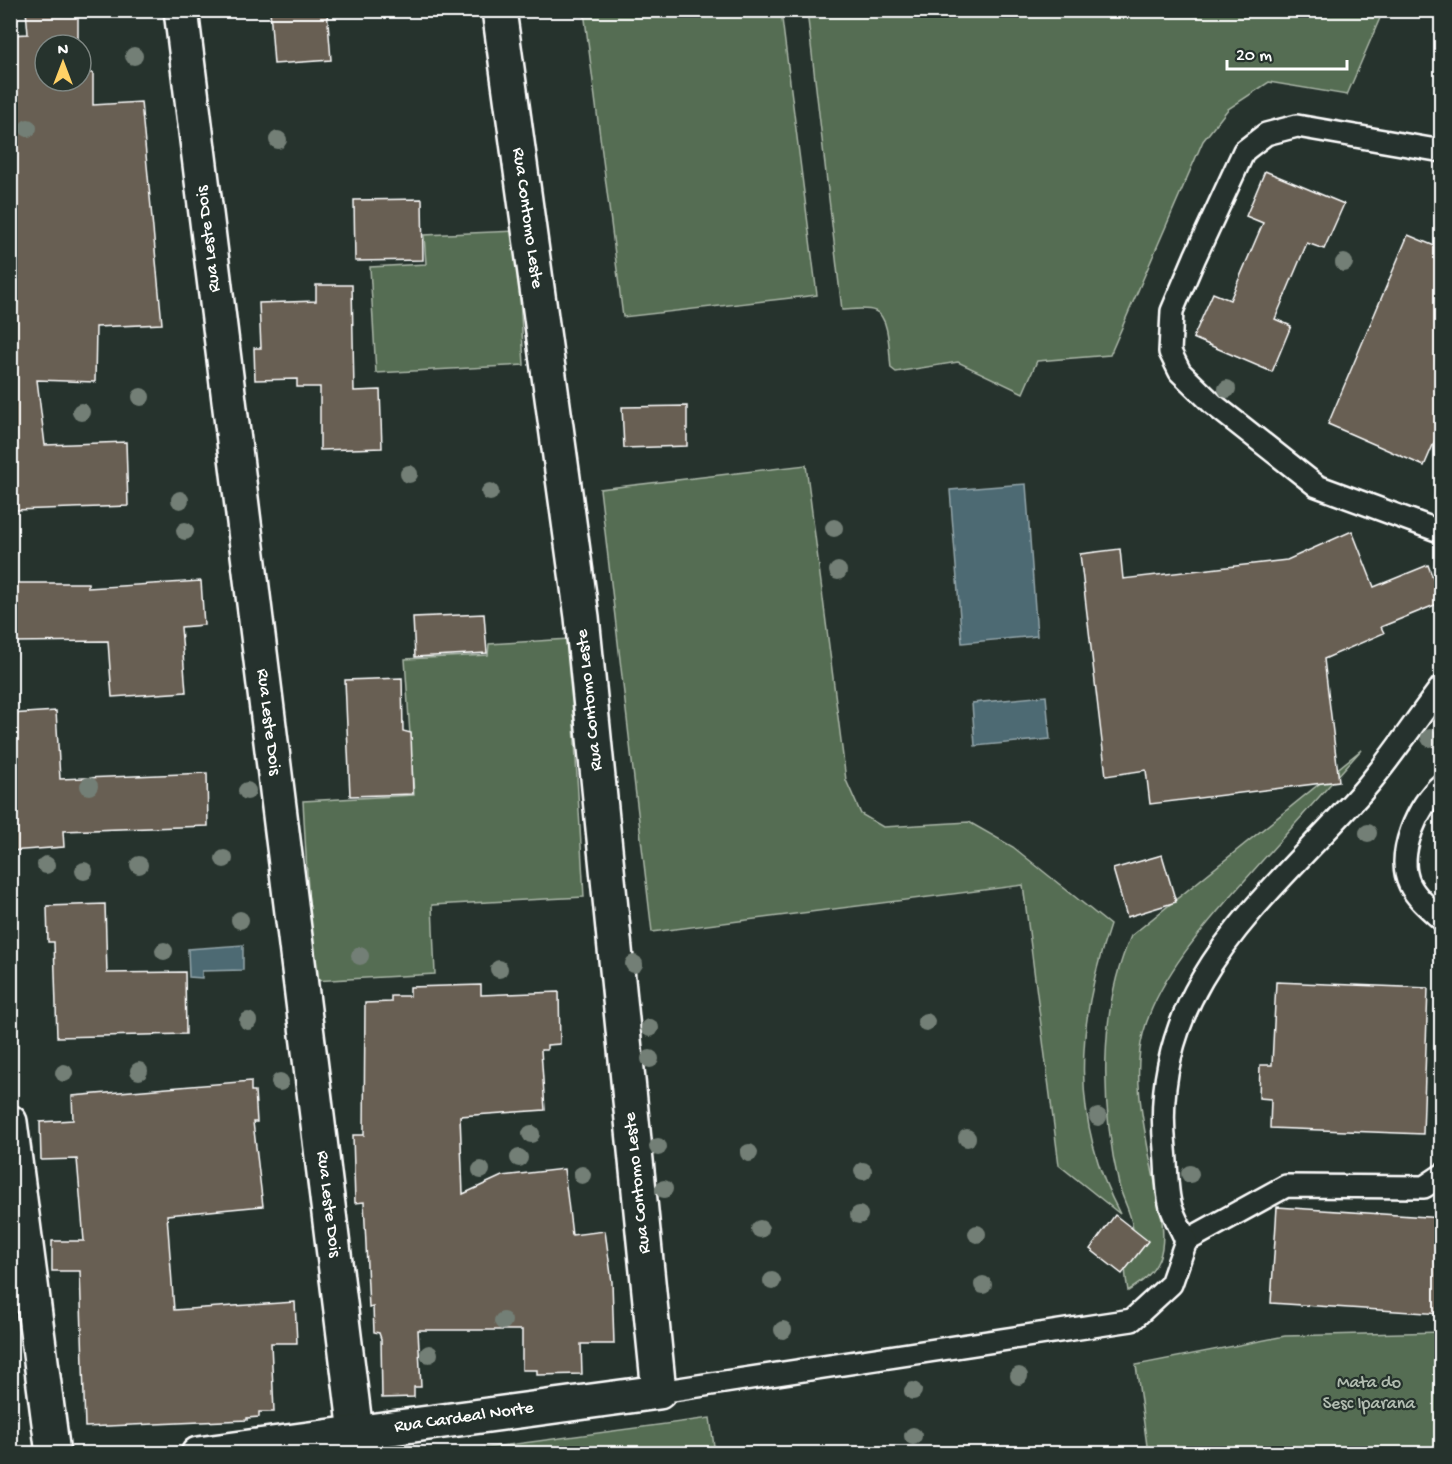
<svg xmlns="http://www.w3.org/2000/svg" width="1452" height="1464" font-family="'Gochi Hand',sans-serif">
<rect width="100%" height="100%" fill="#26332d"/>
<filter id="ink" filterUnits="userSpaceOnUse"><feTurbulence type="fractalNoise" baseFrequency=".0167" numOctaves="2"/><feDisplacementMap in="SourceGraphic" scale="12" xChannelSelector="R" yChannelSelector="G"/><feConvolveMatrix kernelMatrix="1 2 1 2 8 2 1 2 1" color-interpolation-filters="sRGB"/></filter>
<g filter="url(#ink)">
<g fill="#556d52" stroke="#aab6a8" stroke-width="1.5">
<polygon points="584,11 781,11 817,295 623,317"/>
<path d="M 807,11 L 807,10 L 1383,11 L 1347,95 L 1269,82 L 1228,109 L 1203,141 L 1110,355 L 1037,361 L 1023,393 L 958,362 L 896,372 L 891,368 C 889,354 890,316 875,311 C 866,307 851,310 842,310 Z"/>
<polygon points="516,231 524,365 376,373 370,267 426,264 424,235"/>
<path d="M 806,465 L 846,780 L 861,814 L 883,827 L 969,822 L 1013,847 L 1110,925 C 1076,1024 1070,1120 1120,1214 L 1059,1165 L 1023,885 L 652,932 L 600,489 Z"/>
<polygon points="569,639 584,897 432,905 435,974 313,981 303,801 414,795 405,659 488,655 489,644"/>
<path d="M 1361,750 C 1328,787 1294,825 1261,862 C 1218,911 1160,970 1143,1034 C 1132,1076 1144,1127 1152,1169 C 1157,1193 1169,1235 1159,1259 C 1152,1275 1142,1282 1128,1291 C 1127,1283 1124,1272 1126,1264 C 1129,1250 1136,1239 1132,1224 C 1130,1210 1122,1198 1119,1185 C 1101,1108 1098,1009 1131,936 Z"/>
<polygon points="1441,1332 1441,1453 1148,1453 1136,1365 1285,1336"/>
<polygon points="710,1418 715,1453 448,1453"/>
</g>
<g fill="#4d6a73" stroke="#94a6ab" stroke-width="1.5">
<polygon points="1026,484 1037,636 962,643 950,490"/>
<polygon points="1046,696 1050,739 975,746 972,703"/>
<polygon points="243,945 243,970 202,971 202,978 189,977 188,949"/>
</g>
<g fill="#685f52" stroke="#fff" stroke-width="1.5">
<polygon points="26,10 78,10 78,45 45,45 45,81 81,81 81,73 93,73 93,105 141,102 162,324 96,327 95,382 37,380 45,445 126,442 128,506 15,510 11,417 16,296 10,296 10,35 28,34"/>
<polygon points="270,10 327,10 331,60 274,64"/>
<polygon points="1265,171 1344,204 1324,249 1307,243 1275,319 1291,326 1272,372 1193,338 1213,293 1230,300 1263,223 1246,216"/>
<polygon points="422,199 423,260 355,261 354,200"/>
<polygon points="1408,235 1442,249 1442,424 1424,466 1328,424"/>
<polygon points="316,285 352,285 354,391 380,390 382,448 320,450 320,387 297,387 297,379 255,380 254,348 261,348 259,303 316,301"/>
<polygon points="687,406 687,446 624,448 622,407"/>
<polygon points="1352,531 1374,587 1428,565 1442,602 1381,627 1384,633 1324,659 1339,781 1150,804 1146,770 1106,776 1080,554 1120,549 1123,579 1287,560"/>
<polygon points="201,581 204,625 181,627 186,692 112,697 108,641 10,642 10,583 88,583 88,588"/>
<polygon points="484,614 487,653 415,657 413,617"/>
<polygon points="402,678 403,731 411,733 413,794 350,796 345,680"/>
<polygon points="56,711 60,779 207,773 208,826 63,831 64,847 10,851 10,714"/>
<polygon points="1162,855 1176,902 1127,917 1113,869"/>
<polygon points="105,904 107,973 185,972 186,1034 57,1037 54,942 48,942 47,906"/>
<polygon points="1276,982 1428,988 1423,1134 1270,1128 1271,1099 1259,1098 1260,1065 1272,1065"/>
<polygon points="481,985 481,995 559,992 560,1044 547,1045 547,1050 541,1050 545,1110 460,1116 463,1194 502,1176 564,1169 572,1235 605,1231 612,1282 614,1344 581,1344 582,1374 537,1375 537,1370 522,1370 522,1330 418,1330 421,1387 414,1387 414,1397 382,1398 381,1339 379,1333 374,1332 373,1307 369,1308 364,1202 355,1203 353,1135 364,1135 365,1003 391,1002 391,996 410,996 410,987"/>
<polygon points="251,1081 251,1091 255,1091 257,1122 253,1122 263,1206 167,1215 174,1310 295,1302 297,1343 271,1343 274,1412 259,1412 259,1417 247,1418 247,1420 85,1427 80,1271 52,1271 52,1241 84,1241 77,1159 41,1160 40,1122 73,1120 72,1096"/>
<polygon points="1277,1207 1442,1218 1442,1314 1271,1303"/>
<polygon points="1115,1215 1148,1241 1122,1274 1090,1249"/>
</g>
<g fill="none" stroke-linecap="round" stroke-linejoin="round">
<defs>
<g id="service">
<polyline points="1442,151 1297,126 1266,134 1244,151 1195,257 1172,311 1170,352 1180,372 1213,404 1317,486 1442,532"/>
<path d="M 1442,784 C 1418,804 1395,855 1410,885 C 1417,899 1431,910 1442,920"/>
<polyline points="1186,1241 1286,1186 1424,1187 1442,1175"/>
<path d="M 659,1392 L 1132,1320 L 1171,1284 L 1186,1241 C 1182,1230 1175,1219 1171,1207 C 1166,1190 1167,1167 1165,1149 C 1148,986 1265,901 1362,792 C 1391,759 1415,721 1442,686"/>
</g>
<g id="minor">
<polyline points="181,10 356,1433"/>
<polyline points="10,1122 53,1454"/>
<polyline points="198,1454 659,1392 582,617 499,10"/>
</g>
</defs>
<use href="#service" stroke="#fff" stroke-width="26"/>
<use href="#minor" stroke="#fff" stroke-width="38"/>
<use href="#service" stroke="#26332d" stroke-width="21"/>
<use href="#minor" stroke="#26332d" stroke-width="33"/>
</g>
<g fill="#737f76">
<circle cx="134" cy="56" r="9"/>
<circle cx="28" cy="128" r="9"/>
<circle cx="278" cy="140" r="9"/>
<circle cx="1344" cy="263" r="9"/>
<circle cx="1227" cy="389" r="9"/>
<circle cx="141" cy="397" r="9"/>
<circle cx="81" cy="412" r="9"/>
<circle cx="409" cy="474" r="9"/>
<circle cx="490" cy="492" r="9"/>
<circle cx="180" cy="500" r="9"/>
<circle cx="834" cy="528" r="9"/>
<circle cx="185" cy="531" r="9"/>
<circle cx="838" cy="571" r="9"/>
<circle cx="1430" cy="738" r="9"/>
<circle cx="89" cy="786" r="9"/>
<circle cx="247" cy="791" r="9"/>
<circle cx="1368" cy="833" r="9"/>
<circle cx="224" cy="859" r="9"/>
<circle cx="46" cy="865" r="9"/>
<circle cx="139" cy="865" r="9"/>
<circle cx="84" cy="871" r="9"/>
<circle cx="240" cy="920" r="9"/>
<circle cx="164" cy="951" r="9"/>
<circle cx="360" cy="956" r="9"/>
<circle cx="634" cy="964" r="9"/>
<circle cx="499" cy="969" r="9"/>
<circle cx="248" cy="1021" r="9"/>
<circle cx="926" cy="1022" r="9"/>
<circle cx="650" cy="1028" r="9"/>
<circle cx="650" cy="1059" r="9"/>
<circle cx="139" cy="1071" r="9"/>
<circle cx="64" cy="1073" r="9"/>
<circle cx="280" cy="1082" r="9"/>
<circle cx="1098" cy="1117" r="9"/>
<circle cx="531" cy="1134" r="9"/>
<circle cx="967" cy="1138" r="9"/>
<circle cx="658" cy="1147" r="9"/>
<circle cx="749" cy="1153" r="9"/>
<circle cx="519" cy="1158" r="9"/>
<circle cx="481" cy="1170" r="9"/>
<circle cx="863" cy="1171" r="9"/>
<circle cx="1190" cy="1174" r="9"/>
<circle cx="582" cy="1175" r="9"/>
<circle cx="664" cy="1189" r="9"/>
<circle cx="859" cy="1215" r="9"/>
<circle cx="760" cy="1229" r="9"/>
<circle cx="977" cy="1234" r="9"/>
<circle cx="772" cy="1281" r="9"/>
<circle cx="983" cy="1285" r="9"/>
<circle cx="503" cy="1321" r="9"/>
<circle cx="783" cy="1330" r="9"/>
<circle cx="429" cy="1354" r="9"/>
<circle cx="1019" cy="1376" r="9"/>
<circle cx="913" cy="1391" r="9"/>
<circle cx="913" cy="1436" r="9"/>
</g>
</g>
<g text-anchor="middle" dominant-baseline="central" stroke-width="4.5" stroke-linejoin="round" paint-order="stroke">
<g font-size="18" fill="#fff" stroke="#26332d">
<text transform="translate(527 218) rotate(82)">Rua Contomo Leste</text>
<text transform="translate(209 239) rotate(-97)">Rua Leste Dois</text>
<text transform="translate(590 700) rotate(-96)">Rua Contomo Leste</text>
<text transform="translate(268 722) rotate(83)">Rua Leste Dois</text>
<text transform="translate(638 1183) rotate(-96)">Rua Contomo Leste</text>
<text transform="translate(328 1204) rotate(83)">Rua Leste Dois</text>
<text transform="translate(464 1418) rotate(-8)">Rua Cardeal Norte</text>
</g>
<g font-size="18" fill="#b2bdb1" stroke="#26332d">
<text x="1369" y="1383">Mata do<tspan x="1369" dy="21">Sesc Iparana</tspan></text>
</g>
</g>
<rect width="1452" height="1464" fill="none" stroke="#26332d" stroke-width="36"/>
<rect x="18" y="18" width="1416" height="1428" fill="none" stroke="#fff" stroke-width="2" filter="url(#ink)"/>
<g transform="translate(63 63)"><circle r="28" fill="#26332d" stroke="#7d8581" stroke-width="1.5"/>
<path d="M0-4.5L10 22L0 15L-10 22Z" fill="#ffd166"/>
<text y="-9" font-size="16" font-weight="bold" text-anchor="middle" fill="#ffffff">N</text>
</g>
<path d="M1227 60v9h120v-9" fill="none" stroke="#ffffff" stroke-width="3"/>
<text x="1236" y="60" font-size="18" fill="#ffffff" stroke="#26332d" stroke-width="4.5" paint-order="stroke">20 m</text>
</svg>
